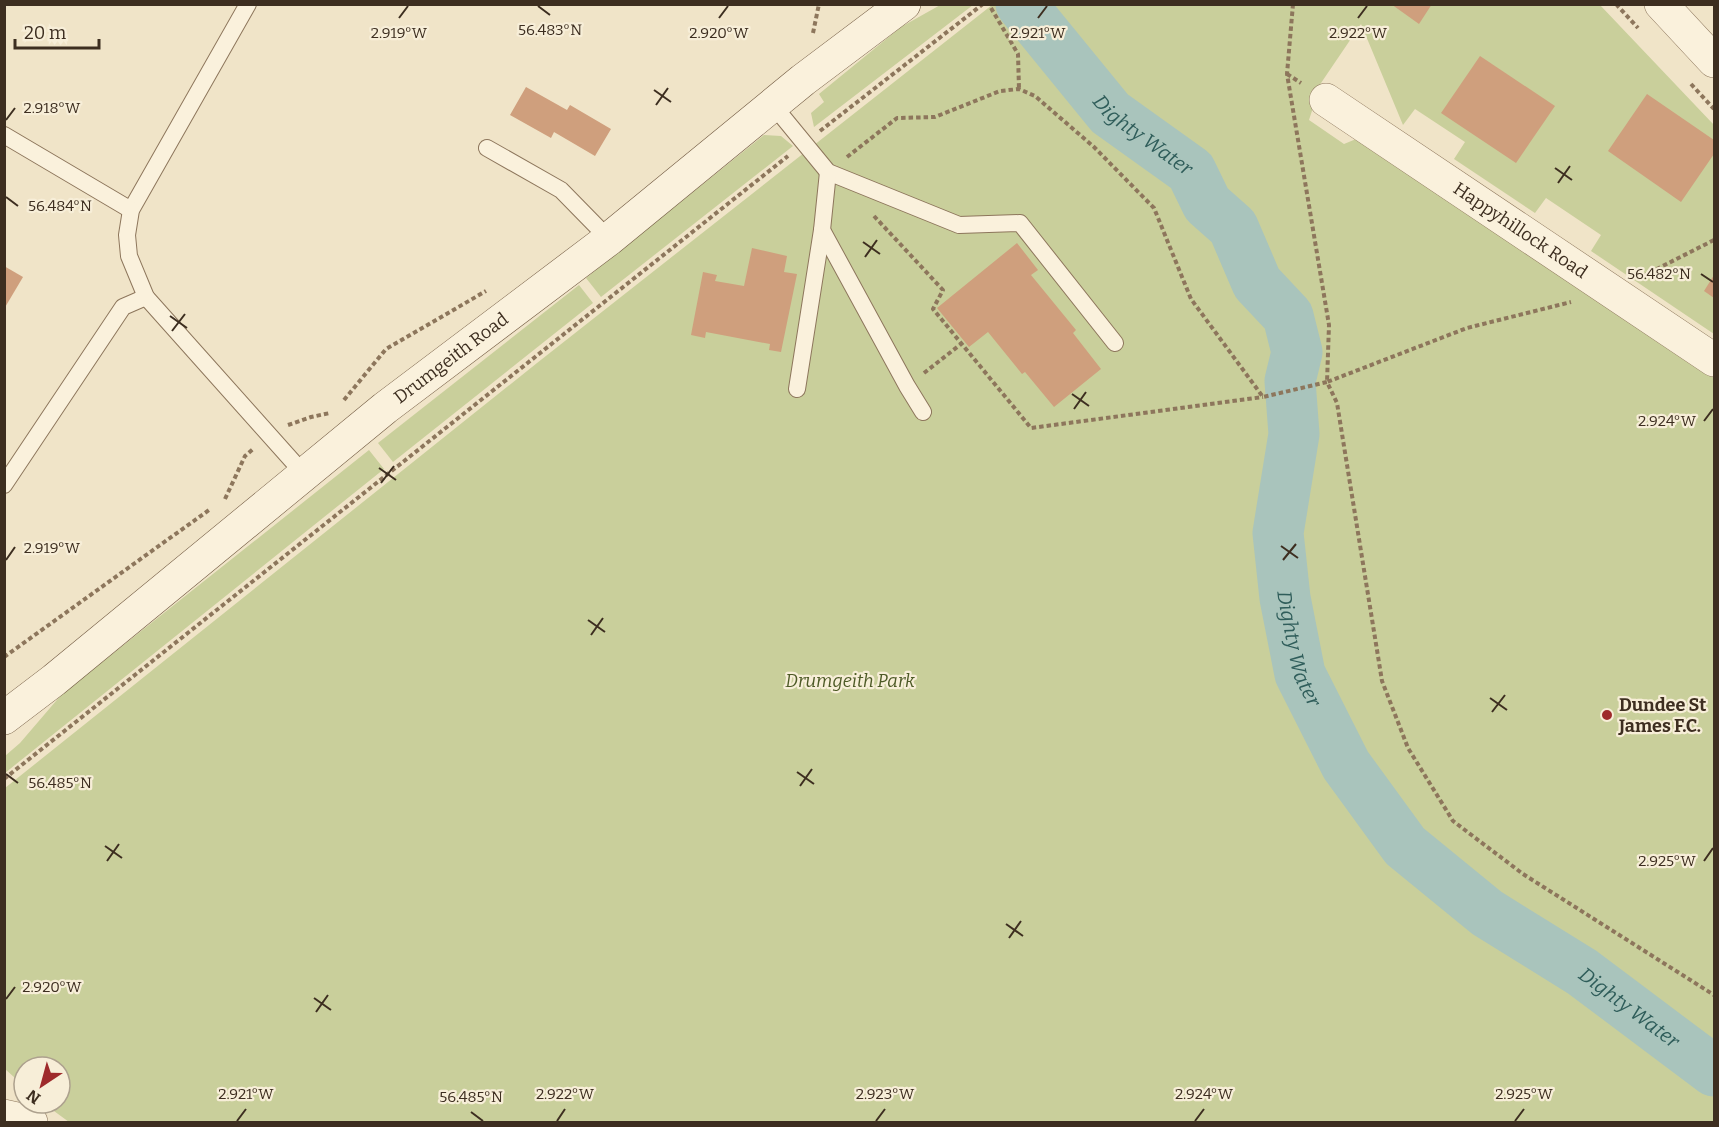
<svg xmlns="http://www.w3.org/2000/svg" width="1719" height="1127" font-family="Bitter,serif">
<rect width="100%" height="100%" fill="#f0e4c8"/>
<g fill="#c9cf9b">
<polygon points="942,4 973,5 814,127 811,113 824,102 819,94 901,27"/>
<polygon points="992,5 1600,5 1714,125 1714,334 1591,251 1601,235 1546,198 1535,213 1454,159 1465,142 1415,109 1403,125 1361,24 1321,83 1309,120 1344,144 1361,137 1714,372 1714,1122 69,1122 43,1103 60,1103 60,1067 24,1067 24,1086 5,1069 5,788 537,363"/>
<polygon points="764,135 781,136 793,146 601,297 586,278"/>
<polygon points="579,285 593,303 393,462 378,443"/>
<polygon points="369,450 384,469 5,773 5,756 20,743 62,694"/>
</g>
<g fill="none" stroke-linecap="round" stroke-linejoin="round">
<path stroke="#a9c4bc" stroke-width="51" id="s1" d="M 1021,4 L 1110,113 L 1191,171 L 1207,204 L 1233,227 L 1257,283 L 1288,316 L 1297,352 L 1290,381 L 1294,434 L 1278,533 L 1285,598 L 1300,674 L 1346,765 L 1405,846 L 1487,913 L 1582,972 L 1714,1071"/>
</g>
<g fill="#cf9f7d">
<polygon points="1391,4 1432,4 1419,24"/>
<polygon points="1480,56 1555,106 1516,163 1441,113"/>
<polygon points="526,87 567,110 570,105 611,129 595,156 554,132 551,138 510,115"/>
<polygon points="1647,94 1714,140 1714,154 1681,202 1608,151"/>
<polygon points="1017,243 1038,270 1031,275 1076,330 1073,333 1101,369 1054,407 1025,372 1022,374 988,332 969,347 937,308"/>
<polygon points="752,248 787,256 784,272 797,274 781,352 769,350 770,344 706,332 705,338 691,335 703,272 717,275 715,281 744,286"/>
<polygon points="4,266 23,277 4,309"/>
<polygon points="1714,275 1714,298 1704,291"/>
</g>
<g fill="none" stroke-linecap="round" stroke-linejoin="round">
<defs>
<g id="service">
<polyline points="248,4 131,210 127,235 129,256 146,297 304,474"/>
<polyline points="773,105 828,172 959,225 1020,223 1115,343"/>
<polyline points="4,135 131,210"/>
<polyline points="487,148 561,190 609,239"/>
<polyline points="822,230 907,386 923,412"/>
<polyline points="797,389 822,230 828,172"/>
<polyline points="4,485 123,307 146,297"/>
</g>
<g id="minor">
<path id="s2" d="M 1326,100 L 1714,360"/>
<polyline points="4,1116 31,1122"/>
</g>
<polyline id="tertiary" points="1661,4 1714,61"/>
<g id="secondary">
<path id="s3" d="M 4,718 L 54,680 L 385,408 L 609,239 L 803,80 L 904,4"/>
</g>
</defs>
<use href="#service" stroke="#8d765c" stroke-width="18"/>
<use href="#minor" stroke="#8d765c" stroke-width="34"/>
<use href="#tertiary" stroke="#8d765c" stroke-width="34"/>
<use href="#secondary" stroke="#6f573f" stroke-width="34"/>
<g stroke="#8d765c" stroke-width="4" stroke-dasharray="4.5 3" stroke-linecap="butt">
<polyline points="1293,4 1287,74 1329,325 1327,382 1467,328 1571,302"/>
<polyline points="1616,4 1638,28"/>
<polyline points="991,8 1018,54 1019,89"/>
<polyline points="813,33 819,4"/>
<polyline points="1287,74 1301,83"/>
<polyline points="1691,84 1714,109"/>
<polyline points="820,131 983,4"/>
<polyline points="847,157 897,118 935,117 1000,91 1019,89 1035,96 1094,147 1154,208 1191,299 1263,397 1327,382 1337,403 1382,681 1408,748 1453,821 1523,874 1714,995"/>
<polyline points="874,216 943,290 933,309 1031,428 1263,397"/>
<polyline points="1643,276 1714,240"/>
<polyline points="924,373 961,344"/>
<polyline points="344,400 386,349 486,291"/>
<polyline points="288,425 311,417 330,413"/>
<polyline points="225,499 245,456 253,449"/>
<polyline points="4,657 209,510"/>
<polyline points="4,779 788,156"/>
</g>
<use href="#service" stroke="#faf1dc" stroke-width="16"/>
<use href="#minor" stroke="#faf1dc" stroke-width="33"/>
<use href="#tertiary" stroke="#faf1dc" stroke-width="33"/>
<use href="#secondary" stroke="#faf1dc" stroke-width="33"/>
</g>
<path fill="none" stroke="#3d2e20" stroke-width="2" d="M 538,6 L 550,15M 399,18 L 408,6M 719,18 L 728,6M 1038,18 L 1047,6M 1358,18 L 1367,6M 654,90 L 671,102M 656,105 L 668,88M 6,120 L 15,108M 1555,168 L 1572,180M 1558,183 L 1570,166M 6,197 L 18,206M 863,242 L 880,254M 865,257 L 877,240M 1701,274 L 1713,282M 170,316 L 187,328M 172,331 L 185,314M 1072,394 L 1089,406M 1074,409 L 1086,392M 1704,421 L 1713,409M 379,468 L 396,480M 381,483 L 394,466M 1281,546 L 1298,558M 6,560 L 15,547M 1283,560 L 1296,544M 588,620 L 605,632M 591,635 L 603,618M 1490,698 L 1507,710M 1492,712 L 1505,695M 797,772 L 814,784M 6,774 L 18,783M 800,786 L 812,769M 105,846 L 122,858M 107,861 L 119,844M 1704,861 L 1713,848M 1006,924 L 1023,936M 1009,938 L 1021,921M 314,998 L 331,1010M 6,999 L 15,987M 316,1012 L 328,995M 471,1112 L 483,1121M 237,1121 L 246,1109M 557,1121 L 565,1109M 876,1121 L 885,1109M 1195,1121 L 1204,1109M 1515,1121 L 1524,1109"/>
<circle fill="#9e2a2b" stroke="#f7eed8" stroke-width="2" cx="1607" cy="715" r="6"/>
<g text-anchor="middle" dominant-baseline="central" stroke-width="4.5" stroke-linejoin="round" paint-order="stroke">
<g font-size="18" fill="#3d2e20" stroke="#f7eed8">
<text stroke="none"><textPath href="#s2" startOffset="234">Happyhillock Road</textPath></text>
<text stroke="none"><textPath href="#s3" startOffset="574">Drumgeith Road</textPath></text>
</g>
<g font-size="18" font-style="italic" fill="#4d5a26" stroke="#f7eed8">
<text x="850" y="681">Drumgeith Park</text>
</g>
<g font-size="18" font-weight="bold" fill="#3d2e20" stroke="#f7eed8" text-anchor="start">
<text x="1619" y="705">Dundee St<tspan x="1619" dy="21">James F.C.</tspan></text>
</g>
<g font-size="20" font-style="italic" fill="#2f5d5a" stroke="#f7eed8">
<text stroke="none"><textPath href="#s1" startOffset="180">Dighty Water</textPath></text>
<text stroke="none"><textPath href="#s1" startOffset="756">Dighty Water</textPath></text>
<text stroke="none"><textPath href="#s1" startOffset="1260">Dighty Water</textPath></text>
</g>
</g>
<g font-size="15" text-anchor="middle" fill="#3d2e20" stroke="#f7eed8" stroke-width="4.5" stroke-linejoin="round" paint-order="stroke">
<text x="550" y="35">56.483°N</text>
<text x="399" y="38">2.919°W</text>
<text x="719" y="38">2.920°W</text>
<text x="1038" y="38">2.921°W</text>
<text x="1358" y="38">2.922°W</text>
<text x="52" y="113">2.918°W</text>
<text x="60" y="211">56.484°N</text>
<text x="1659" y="279">56.482°N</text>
<text x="1667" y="426">2.924°W</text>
<text x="52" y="553">2.919°W</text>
<text x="60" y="788">56.485°N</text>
<text x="1667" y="866">2.925°W</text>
<text x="52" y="992">2.920°W</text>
<text x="246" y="1099">2.921°W</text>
<text x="565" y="1099">2.922°W</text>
<text x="885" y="1099">2.923°W</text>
<text x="1204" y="1099">2.924°W</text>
<text x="1524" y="1099">2.925°W</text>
<text x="471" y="1102">56.485°N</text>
</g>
<rect width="1719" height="1127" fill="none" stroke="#3d2e20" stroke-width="12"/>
<g transform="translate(42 1085) rotate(216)"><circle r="28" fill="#f7eed8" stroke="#ada18e" stroke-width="1.5"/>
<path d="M0-4.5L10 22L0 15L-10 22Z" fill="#9e2a2b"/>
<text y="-9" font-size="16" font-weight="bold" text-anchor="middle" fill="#3d2e20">N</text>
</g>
<path d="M15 39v9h84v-9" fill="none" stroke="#3d2e20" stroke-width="3"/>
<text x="24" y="39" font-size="18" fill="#3d2e20" stroke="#f7eed8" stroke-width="4.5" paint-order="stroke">20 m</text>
</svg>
